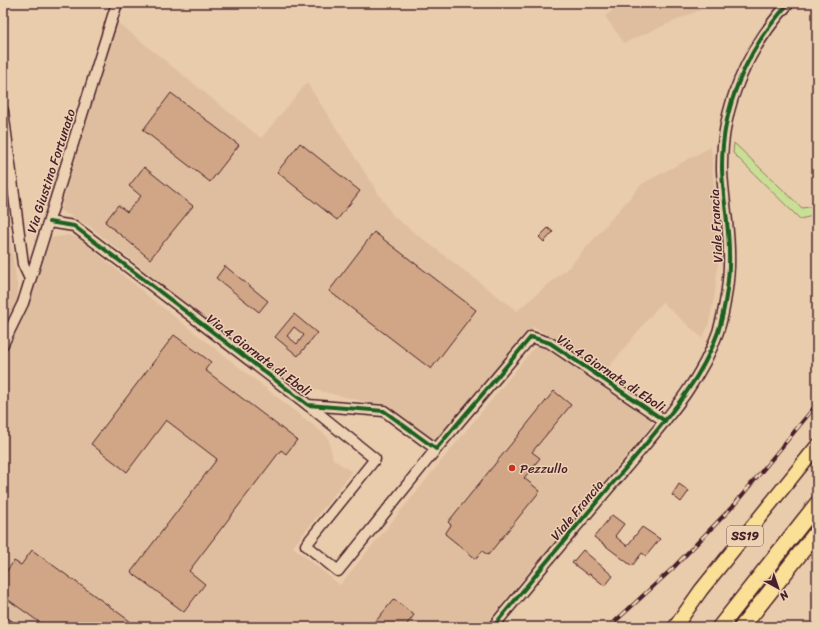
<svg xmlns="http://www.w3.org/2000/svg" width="820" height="630" font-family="Sriracha,sans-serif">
<rect width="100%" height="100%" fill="#e9ccac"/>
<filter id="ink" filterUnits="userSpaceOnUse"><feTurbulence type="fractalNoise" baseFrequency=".025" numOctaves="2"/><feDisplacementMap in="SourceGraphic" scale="8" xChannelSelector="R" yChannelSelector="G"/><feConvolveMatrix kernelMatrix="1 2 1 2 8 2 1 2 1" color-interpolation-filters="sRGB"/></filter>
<g filter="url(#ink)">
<g fill="#dfbe9f">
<polygon points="622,3 716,3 624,43 605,16"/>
<polygon points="117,22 261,138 307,83 393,216 517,311 570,266 642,184 711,147 719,253 715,293 708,327 702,338 662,302 605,372 534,327 437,444 387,407 291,384 151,276 89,226 60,210"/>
<polygon points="3,191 17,285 18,305 3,334"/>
<polygon points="68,235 78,238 92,249 147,295 328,437 333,459 352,472 293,547 340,585 533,349 537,346 545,348 649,418 652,422 650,427 483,627 20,627 3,614 3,355 16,331 32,296 51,238"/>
</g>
<polygon fill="#c9df95" stroke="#8a7f60" points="734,143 802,208 817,206 817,215 800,219 733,153"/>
<g fill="#d0a686" stroke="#4a1f2b" fill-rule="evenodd">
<polygon points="171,93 239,145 210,182 143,130"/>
<polygon points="300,143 360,191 337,220 277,172"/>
<polygon points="144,167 193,206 150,259 105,222 118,205 127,212 141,196 129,186"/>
<polygon points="548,228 553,232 544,242 539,237"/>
<polygon points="374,232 476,310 431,369 329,291"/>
<polygon points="225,266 268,301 259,312 216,278"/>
<path d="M 294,314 L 317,333 L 298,356 L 275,337 ZM 294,327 L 304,335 L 297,344 L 287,336 Z"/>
<polygon points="174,335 211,362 205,370 297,440 286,454 281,450 189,571 205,584 184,612 131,572 217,459 166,420 127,472 91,444"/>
<polygon points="554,391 571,405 532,452 540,458 524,478 540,491 488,555 482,551 476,559 445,534 451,525 448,522"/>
<polygon points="679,484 689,491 681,502 672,495"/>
<polygon points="612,515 624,524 615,536 627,546 642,527 660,539 646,556 642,553 632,566 594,537"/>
<polygon points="32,550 138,627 46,627 3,596 3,576 14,561 21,565"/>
<polygon points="583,550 613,576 605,586 590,574 588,575 572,563"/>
<polygon points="394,599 414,615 405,627 371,627"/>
</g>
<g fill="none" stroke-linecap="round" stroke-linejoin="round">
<defs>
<g id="minor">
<polyline points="3,111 23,264 30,279"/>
<polyline points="49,222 74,226 308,405 384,411 436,449 531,337 550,343 665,421"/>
<polyline points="3,344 23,303 117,3"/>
<polyline points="308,405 375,459 306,545 338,571 436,449"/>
<polyline points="3,622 10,627"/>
<path d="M 493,627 C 508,608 524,590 539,571 C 569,535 599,499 630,463 C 663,423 701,382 718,332 C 725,310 730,276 729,253 C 729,225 723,198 722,170 C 721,107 747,49 789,3"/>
</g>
<polyline id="major" points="675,627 701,590 817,446"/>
<g id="highway">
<polyline points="720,627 817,504"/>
<polyline points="742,627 817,532"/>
</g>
</defs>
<use href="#minor" stroke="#4a1f2b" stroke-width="13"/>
<use href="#major" stroke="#4a1f2b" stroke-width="16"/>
<use href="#highway" stroke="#4a1f2b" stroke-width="18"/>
<use href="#minor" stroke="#ecd2b3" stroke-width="10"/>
<use href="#major" stroke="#fadf96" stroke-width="13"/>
<use href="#highway" stroke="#fadf96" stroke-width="15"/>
<defs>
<polyline id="rail" points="609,627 672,569 734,505 817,404"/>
</defs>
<use href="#rail" stroke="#4a1f2b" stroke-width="4"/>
<use href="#rail" stroke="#ecd2b3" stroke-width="2.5" stroke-dasharray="8" stroke-linecap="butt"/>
<defs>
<g id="cycleway">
<polyline points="49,222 74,226 308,405 384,411 436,449 531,337 550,343 665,421"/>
<path d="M 493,627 C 508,608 524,590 539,571 C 569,535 599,499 630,463 C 663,423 701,382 718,332 C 725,310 730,276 729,253 C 729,225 723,198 722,170 C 721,107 747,49 789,3"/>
</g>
</defs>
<use href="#cycleway" stroke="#ecd2b3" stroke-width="6"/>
<use href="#cycleway" stroke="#1b5e20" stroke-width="4"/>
</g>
</g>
<circle fill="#c8321e" stroke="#ecd2b3" stroke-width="1.5" cx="512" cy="468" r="4"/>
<g text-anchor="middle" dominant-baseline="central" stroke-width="3" stroke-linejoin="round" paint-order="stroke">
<rect fill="#ecd2b3" stroke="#7b5554" stroke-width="1" x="727" y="526" width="36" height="20" rx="3"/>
<g font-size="12" font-weight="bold" fill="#4a1f2b">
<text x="745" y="536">SS19</text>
</g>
<g font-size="13" fill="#4a1f2b" stroke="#ecd2b3">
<text transform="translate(51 171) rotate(-72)">Via Giustino Fortunato</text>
<text transform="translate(716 226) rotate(-93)">Viale Francia</text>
<text transform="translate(259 355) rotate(37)">Via 4 Giornate di Eboli</text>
<text transform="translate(611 373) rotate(34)">Via 4 Giornate di Eboli</text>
<text transform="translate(577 510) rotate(-50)">Viale Francia</text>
</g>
<g font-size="13" fill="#4a1f2b" stroke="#ecd2b3" text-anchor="start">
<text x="520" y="468">Pezzullo</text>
</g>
</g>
<rect width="820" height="630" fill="none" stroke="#ecd2b3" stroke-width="16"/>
<rect x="8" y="8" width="804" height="614" fill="none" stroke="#4a1f2b" stroke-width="1.5" filter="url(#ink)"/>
<g transform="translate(778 588) rotate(140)" stroke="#ecd2b3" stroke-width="3" paint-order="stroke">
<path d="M0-3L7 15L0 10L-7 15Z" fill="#4a1f2b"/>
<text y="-6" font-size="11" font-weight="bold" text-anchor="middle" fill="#4a1f2b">N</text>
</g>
</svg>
